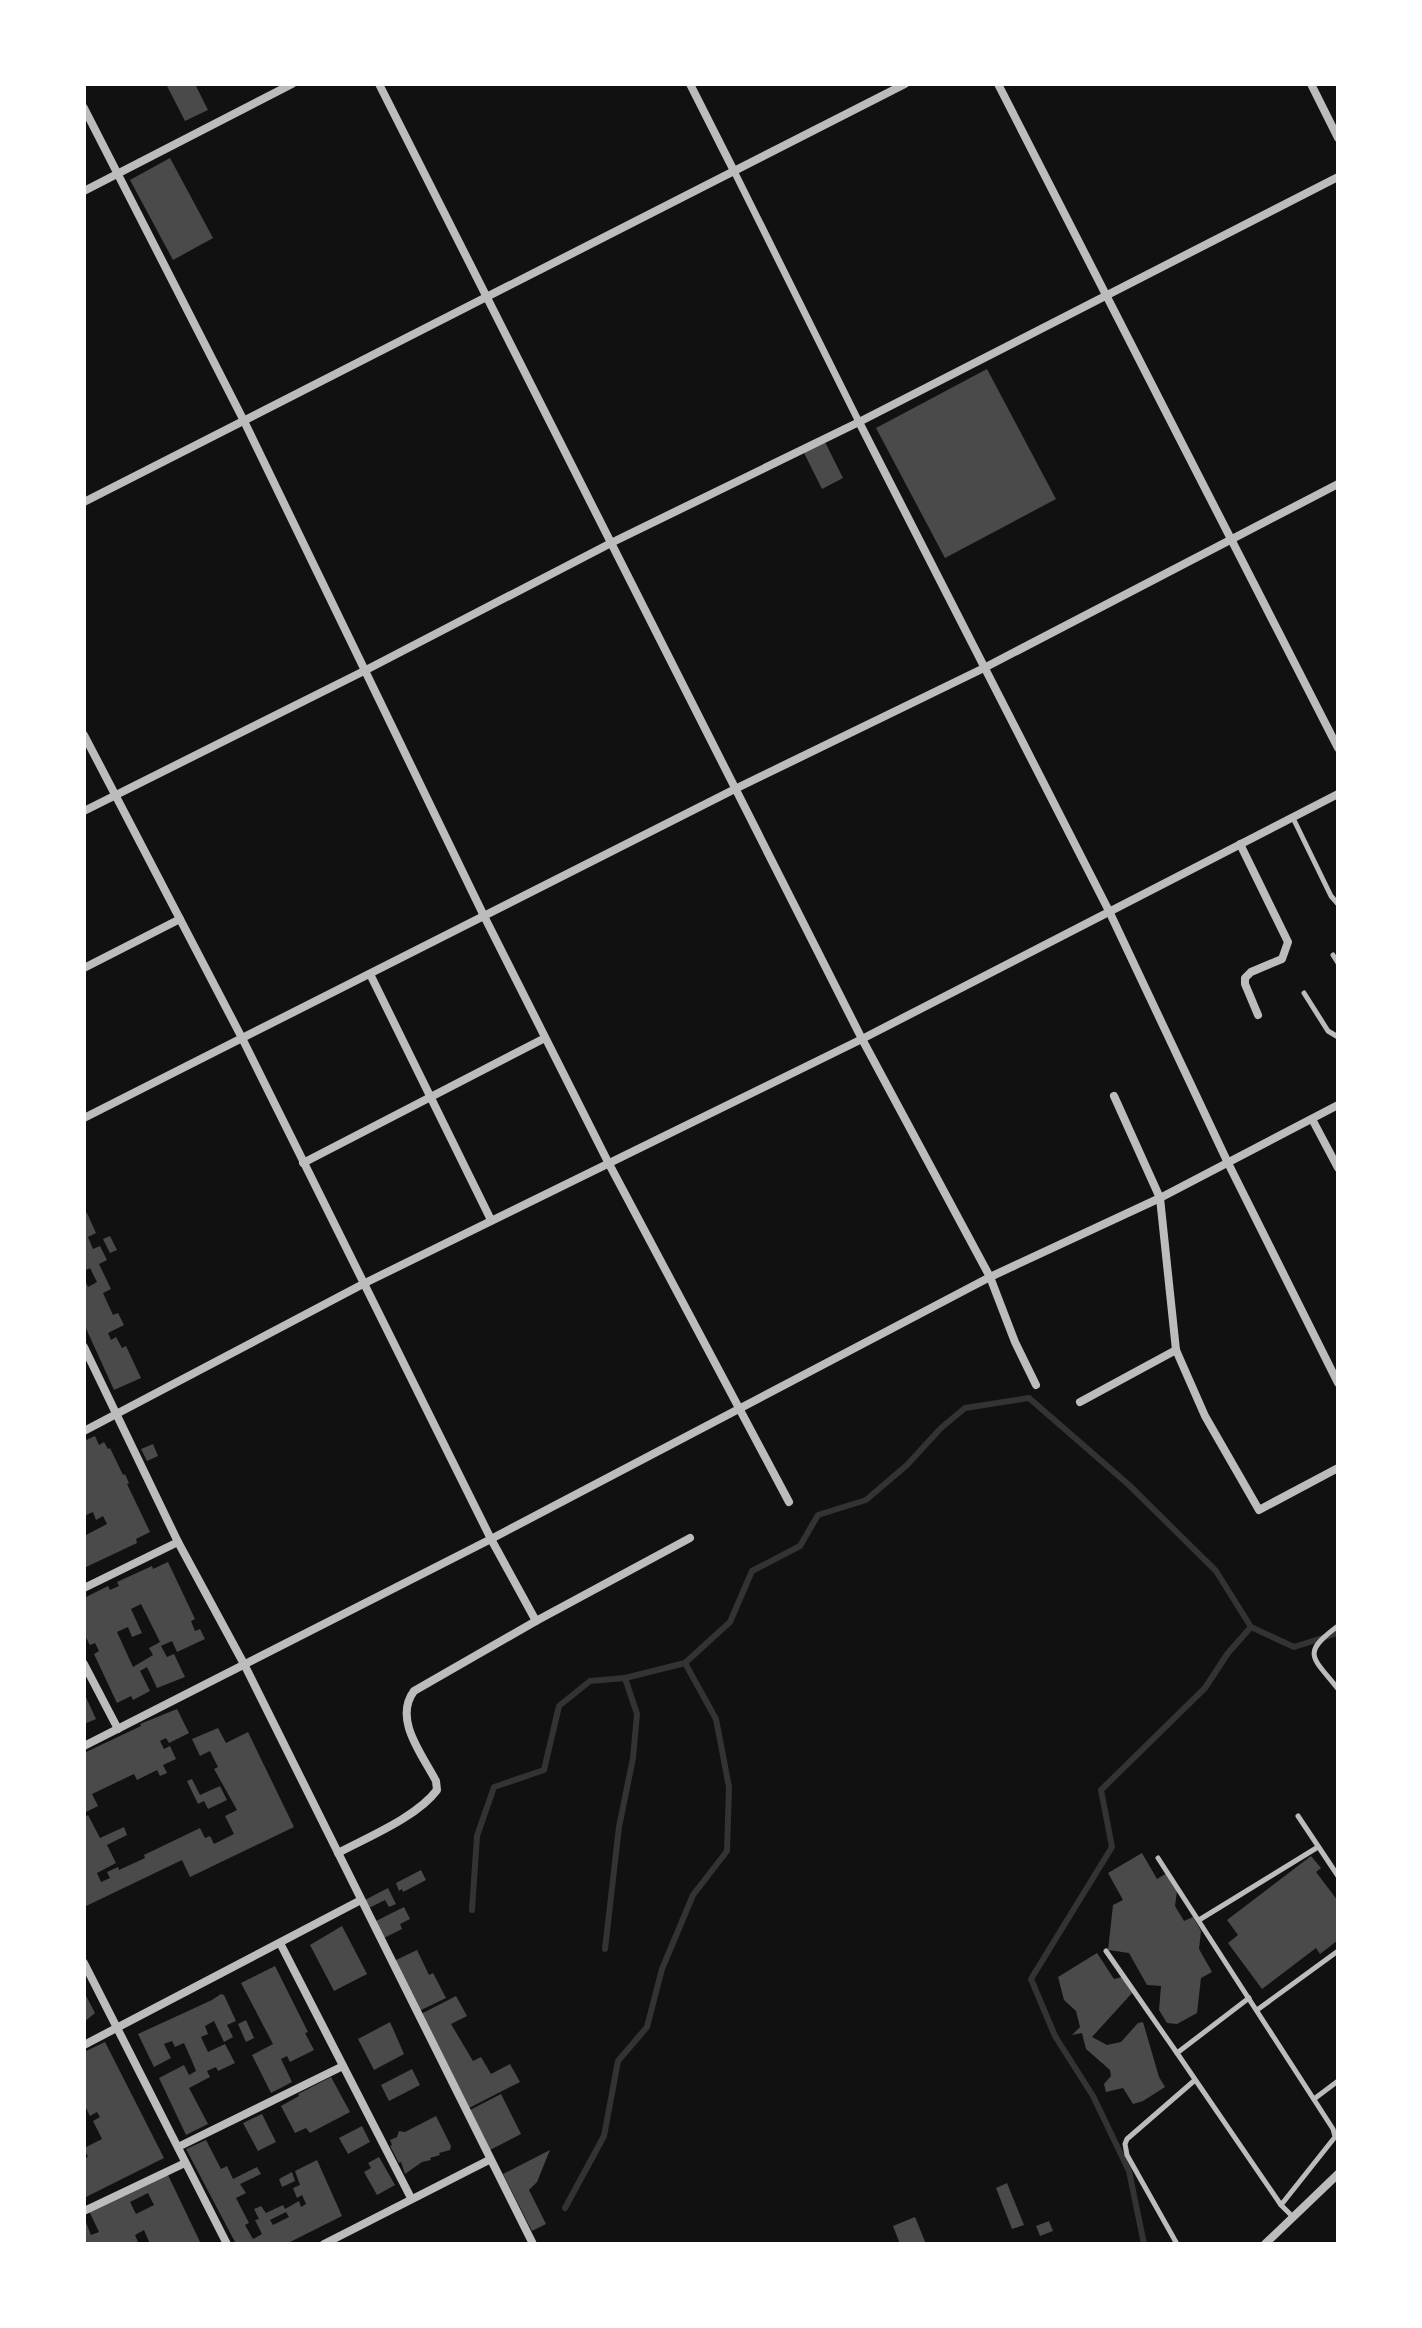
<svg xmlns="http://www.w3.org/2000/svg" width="1422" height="2328" font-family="'DM Sans',sans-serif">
<rect width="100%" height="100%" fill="#111"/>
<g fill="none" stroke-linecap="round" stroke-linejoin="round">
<g stroke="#333" stroke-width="6">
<polyline points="472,1910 477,1836 494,1787 544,1770 559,1706 590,1681 625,1678"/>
<polyline points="605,1949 619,1827 633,1758 637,1714 625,1678 685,1663"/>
<polyline points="565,2208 604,2136 618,2061 647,2027 662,1969 693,1895 727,1851 729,1787 716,1719 685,1663 730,1622 752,1571 800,1546 818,1515 866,1500 907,1465 941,1428 965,1408 1029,1398 1129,1485 1216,1571 1251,1627"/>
<polyline points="1144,2244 1129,2171 1093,2096 1055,2036 1031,1979 1112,1847 1101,1790 1205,1688 1228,1653 1251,1627 1294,1647 1338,1633"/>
</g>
</g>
<g fill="#4a4a4a" fill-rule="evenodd">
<polygon points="166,84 195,84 208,110 185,121"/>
<polygon points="170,158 213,238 173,260 130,180"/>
<polygon points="987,369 1056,499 945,558 876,428"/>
<polygon points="824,440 843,478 822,489 803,451"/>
<polygon points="87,1213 96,1233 88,1237 93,1249 100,1246 107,1260 99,1264 111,1289 103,1293 113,1315 118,1313 124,1325 108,1333 111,1340 116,1337 122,1348 126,1346 141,1378 114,1390 84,1324 84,1278 88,1287 97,1282 90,1268 84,1271 84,1214"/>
<polygon points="110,1236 117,1250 110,1253 103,1239"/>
<polygon points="95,1436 99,1445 104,1442 108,1449 110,1448 123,1475 125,1474 129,1483 127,1484 150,1532 136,1539 137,1543 84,1568 84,1536 107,1524 103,1516 96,1520 93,1512 84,1516 84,1441"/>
<polygon points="153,1444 158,1456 147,1461 141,1449"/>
<path d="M 168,1562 L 195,1619 L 191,1621 L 195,1631 L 200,1629 L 205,1639 L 177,1652 L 172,1641 L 161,1646 L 167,1657 L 174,1654 L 185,1677 L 157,1688 L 147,1667 L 140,1671 L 150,1691 L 133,1700 L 131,1696 L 117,1703 L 94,1654 L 99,1651 L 95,1643 L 90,1645 L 84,1634 L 84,1598 L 108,1586 L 110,1590 L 119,1586 L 117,1582 L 152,1566 L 153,1569 ZM 141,1604 L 160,1642 L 149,1648 L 153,1655 L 133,1667 L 117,1632 L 128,1627 L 132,1637 L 142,1633 L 131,1609 Z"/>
<polygon points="84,1693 96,1719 84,1724"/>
<polygon points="177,1709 189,1733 169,1743 166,1738 160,1741 164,1749 170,1746 176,1759 163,1765 167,1773 160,1776 157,1770 137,1780 134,1774 92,1794 98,1806 84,1813 84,1753 141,1726 140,1724"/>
<polygon points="218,1728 226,1743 248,1732 294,1827 190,1877 182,1860 84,1907 84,1818 88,1815 100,1838 124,1827 127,1835 107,1845 116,1863 97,1873 101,1882 110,1878 107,1872 118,1867 119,1870 145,1858 144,1855 200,1828 205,1838 210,1836 214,1844 234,1834 225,1816 237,1810 214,1769 218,1767 210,1751 200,1756 192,1739"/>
<polygon points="192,1779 200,1795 220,1786 227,1800 208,1809 204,1801 198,1804 187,1781"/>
<polygon points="1142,1853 1157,1879 1167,1873 1177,1891 1175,1906 1184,1921 1193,1917 1201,1931 1199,1949 1212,1972 1201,1978 1197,2013 1177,2024 1167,2023 1159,2010 1161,1986 1147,1985 1129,1953 1108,1950 1113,1905 1123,1900 1108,1873"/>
<polygon points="1311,1856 1321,1868 1316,1872 1338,1901 1338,1940 1320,1954 1316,1948 1262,1989 1228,1943 1238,1935 1227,1920"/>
<polygon points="421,1870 426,1880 403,1892 402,1889 399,1891 396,1883"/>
<polygon points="388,1888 396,1904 389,1907 385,1900 367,1909 363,1901"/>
<polygon points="404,1907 410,1919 400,1924 402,1929 384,1938 376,1921"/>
<polygon points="342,1926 367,1974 334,1991 310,1945"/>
<polygon points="417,1950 429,1975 433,1973 446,1998 419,2011 394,1961"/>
<polygon points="1097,1953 1114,1979 1122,1977 1132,1993 1092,2037 1107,2045 1121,2042 1138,2023 1143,2022 1159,2077 1165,2087 1143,2101 1133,2104 1123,2088 1106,2092 1104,2084 1111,2076 1110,2070 1086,2049 1082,2033 1072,2035 1080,2027 1076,2011 1064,2000 1058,1977"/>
<polygon points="275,1966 308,2032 305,2033 314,2050 290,2062 287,2056 281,2059 292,2082 271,2093 252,2055 273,2044 241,1983"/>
<polygon points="84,1992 95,2013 84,2022"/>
<polygon points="221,1994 224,1995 236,2021 227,2025 233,2037 224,2042 214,2021 205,2026 208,2034 201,2037 208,2052 225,2044 235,2063 218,2071 216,2067 207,2071 210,2077 189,2088 208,2124 186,2135 159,2078 184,2065 189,2075 196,2071 192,2061 184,2043 175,2047 172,2041 164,2044 171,2058 154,2067 138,2034 212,2000"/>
<polygon points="456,1996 467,2016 451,2024 473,2061 481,2057 491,2074 510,2064 520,2082 469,2108 421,2014"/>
<polygon points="246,2020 254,2038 246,2042 238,2024"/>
<polygon points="390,2022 404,2054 374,2070 358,2039"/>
<polygon points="105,2042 164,2158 84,2198 84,2158 88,2157 84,2148 102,2139 93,2121 100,2117 97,2112 90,2116 84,2104 84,2052"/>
<polygon points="412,2069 420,2085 389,2101 381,2085"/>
<polygon points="331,2077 350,2112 310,2133 306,2128 295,2133 281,2106 299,2096 298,2094"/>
<polygon points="501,2094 521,2134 490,2150 470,2110"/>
<polygon points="262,2114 276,2142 258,2151 243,2123"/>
<polygon points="436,2116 451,2146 450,2150 439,2153 440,2155 430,2158 431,2160 422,2162 405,2174 401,2162 399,2163 390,2146 392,2145 390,2140 397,2137 399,2131 405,2132"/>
<polygon points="362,2126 370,2142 348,2154 339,2138"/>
<path d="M 206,2140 L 221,2169 L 227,2166 L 233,2179 L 257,2167 L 261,2174 L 240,2184 L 246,2193 L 236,2198 L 249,2223 L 245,2225 L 253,2239 L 262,2234 L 255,2220 L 259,2219 L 254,2209 L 261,2206 L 266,2213 L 283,2205 L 285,2209 L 299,2201 L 301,2207 L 306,2204 L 302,2195 L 297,2198 L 293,2188 L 300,2185 L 295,2171 L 317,2160 L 342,2216 L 286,2244 L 236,2244 L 186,2149 ZM 286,2212 L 289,2217 L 273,2225 L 270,2220 Z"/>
<polygon points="550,2150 537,2182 529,2190 546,2224 532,2231 503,2174"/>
<polygon points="379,2157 395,2185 377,2195 364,2172 371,2168 368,2163"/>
<polygon points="292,2172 295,2181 282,2187 279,2179"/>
<path d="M 167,2173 L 201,2244 L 150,2244 L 144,2230 L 135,2235 L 139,2244 L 84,2244 L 84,2217 L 91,2235 L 99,2232 L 89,2211 ZM 148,2193 L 154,2205 L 136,2214 L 130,2202 Z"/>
<polygon points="1007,2183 1024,2225 1012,2229 996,2188"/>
<polygon points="915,2217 926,2244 900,2244 893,2226"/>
<polygon points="1049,2221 1053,2231 1040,2236 1036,2226"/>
</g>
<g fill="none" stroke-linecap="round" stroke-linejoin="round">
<g stroke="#bcbcbc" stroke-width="5">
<polyline points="1293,818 1331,896 1338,904"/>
<polyline points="1333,955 1338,963"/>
<polyline points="1304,993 1328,1031 1338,1037"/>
<path d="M 1338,1626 C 1300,1654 1313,1657 1338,1689"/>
<polyline points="1298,1816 1338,1876"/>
<polyline points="1158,1858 1333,2129 1335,2137 1281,2205"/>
<polyline points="1199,1920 1318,1847"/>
<polyline points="1106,1951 1177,2053"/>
<polyline points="1249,1998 1177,2053 1281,2205 1292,2216"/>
<polyline points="1257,2010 1338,1951"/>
<polyline points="1314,2099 1338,2081"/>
<polyline points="1177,2244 1127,2155 1125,2144 1127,2139 1195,2080"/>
</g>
<polyline stroke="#bcbcbc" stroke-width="7" points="734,171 859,422"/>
<g stroke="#bcbcbc" stroke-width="8">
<polyline points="379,84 862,1039 990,1277 1015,1342 1036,1385"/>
<polyline points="690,84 734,171"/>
<polyline points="998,84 1338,748"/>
<polyline points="1311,84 1338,138"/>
<polyline points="84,108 244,421 484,916 608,1162 789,1502"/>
<polyline points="84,191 292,84"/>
<polyline points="859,422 1109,911 1228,1163 1338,1383"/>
<polyline points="84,502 905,84"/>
<polyline points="84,735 242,1038 491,1539 536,1621 690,1538"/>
<polyline points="84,811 364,671 613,542 859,422 1338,177"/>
<polyline points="1240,844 1288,942 1282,959 1251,972 1245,978 1245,984 1258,1015"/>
<polyline points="84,968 180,919"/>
<polyline points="370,974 491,1220"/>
<polyline points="1114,1096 1160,1198 1176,1350 1205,1416 1259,1510 1338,1468"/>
<polyline points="84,1118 735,789 984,668 1338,484"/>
<polyline points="1312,1119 1338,1168"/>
<polyline points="303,1163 545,1038"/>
<polyline points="84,1347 178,1542 244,1664 533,2244"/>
<polyline points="1080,1402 1176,1350"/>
<polyline points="84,1431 365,1283 862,1039 1338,794"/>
<polyline points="84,1588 178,1542"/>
<polyline points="84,1664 118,1729"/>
<polyline points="84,1746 491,1539 990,1277 1160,1198 1338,1105"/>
<path d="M 338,1853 C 368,1837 417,1817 437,1790 L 436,1781 C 422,1754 393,1719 414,1691 L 536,1621"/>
<polyline points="280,1943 411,2198"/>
<polyline points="84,1963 227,2244"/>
<polyline points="84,2045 361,1900"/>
<polyline points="178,2147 343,2066"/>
<polyline points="84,2211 185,2163"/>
<polyline points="324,2244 489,2160"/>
<polyline points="1265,2244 1338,2174"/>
</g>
</g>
<rect width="1422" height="2328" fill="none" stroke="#ffffff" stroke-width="172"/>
</svg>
